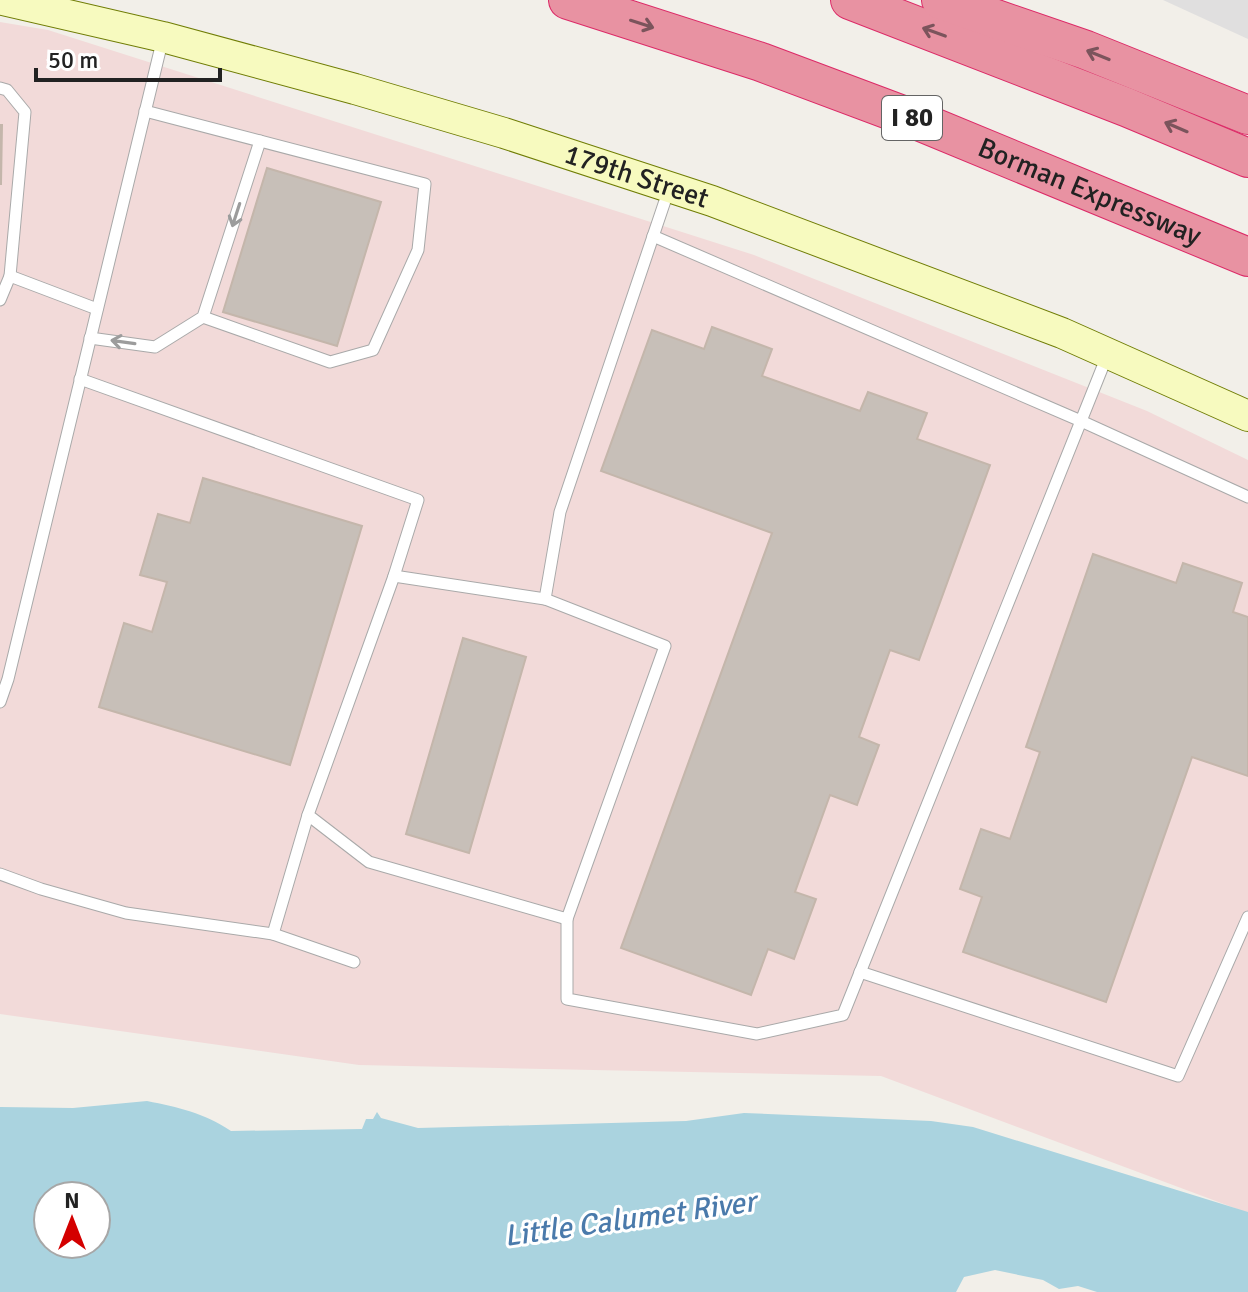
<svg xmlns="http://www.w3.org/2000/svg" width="1248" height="1292" font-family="Signika,sans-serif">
<rect width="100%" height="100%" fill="#f2efe9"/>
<polygon fill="#e0dfdf" points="1163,0 1248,0 1248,39"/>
<polygon fill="#f2dad9" points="0,22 48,30 754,255 1147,411 1248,460 1248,1213 881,1076 359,1065 0,1014"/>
<path fill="#aad3df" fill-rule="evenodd" d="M 147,1101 C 178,1107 204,1113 231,1131 L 362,1129 L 366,1119 L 373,1119 L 377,1112 L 381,1118 L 418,1128 L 686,1121 L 744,1113 L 931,1121 L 973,1127 L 1248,1212 L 1248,1292 L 1097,1292 L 1078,1286 L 1059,1289 L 1043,1280 L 995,1270 L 964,1277 L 956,1292 L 0,1292 L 0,1107 L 73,1108 ZM 48,1196 L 96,1196 L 96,1244 L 48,1244 Z"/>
<g fill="#c7bfb8" stroke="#c4b6ab" stroke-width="2">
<polygon points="0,125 2,125 1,184 0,184"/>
<polygon points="267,168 381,202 337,346 223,312"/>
<polygon points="712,327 772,349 762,376 860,411 868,392 927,413 917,439 990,465 919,660 890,650 859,737 879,745 857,805 830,795 795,892 816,899 794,959 768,949 751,995 621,948 772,533 601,471 652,330 704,349"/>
<polygon points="203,478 362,526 290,765 99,707 124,623 152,632 167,582 140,575 158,514 190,523"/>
<polygon points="1093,554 1176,583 1183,563 1242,583 1233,612 1248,617 1248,776 1192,757 1106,1002 963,952 982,897 960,889 981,829 1010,839 1040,752 1026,747"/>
<polygon points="463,638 526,657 469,853 406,834"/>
</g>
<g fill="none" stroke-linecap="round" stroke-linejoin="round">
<defs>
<g id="lane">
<polyline points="0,88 7,90 25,112 10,276"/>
<polyline points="145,111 425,184 418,250 373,350 330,362 203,317"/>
<polyline points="653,236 1081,421 1248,497"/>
<polyline points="0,300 10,276 97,309"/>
<polyline points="90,338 155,347 203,317 260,141"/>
<polyline points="80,379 418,500 394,576 308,815 369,862 567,919 665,646 545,599 560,512 669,189"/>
<polyline points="394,576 545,599"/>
<polyline points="0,702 8,679 163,38"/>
<polyline points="0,874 41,889 126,913 273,934 354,962"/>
<polyline points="567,919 567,999 757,1034 843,1015 1107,356"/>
<polyline points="273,934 308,815"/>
<polyline points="860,972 1178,1076 1248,917"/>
</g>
<g id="secondary">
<path id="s1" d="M 3,0 L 163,37 L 355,89 L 504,133 L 712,201 L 1062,333 L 1248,416"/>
</g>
<g id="highway">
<path id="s2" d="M 568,0 L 761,62 L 916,120 L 1248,257"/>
<polyline points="850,0 1126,107 1248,158"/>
<polyline points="941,0 1086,50 1248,115"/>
</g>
</defs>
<use href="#lane" stroke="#a9a9a9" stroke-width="13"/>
<use href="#secondary" stroke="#707d05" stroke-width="32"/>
<use href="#highway" stroke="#dc2a67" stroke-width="40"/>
<use href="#lane" stroke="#fff" stroke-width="11"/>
<use href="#secondary" stroke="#f7fabf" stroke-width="30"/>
<use href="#highway" stroke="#e892a2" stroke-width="38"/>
</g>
<defs><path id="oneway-shaft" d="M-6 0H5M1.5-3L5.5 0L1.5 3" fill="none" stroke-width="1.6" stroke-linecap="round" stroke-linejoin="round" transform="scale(2)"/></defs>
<g stroke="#7b545c">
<use href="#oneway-shaft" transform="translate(642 24) rotate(18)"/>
<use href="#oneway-shaft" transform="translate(934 32) rotate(-160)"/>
<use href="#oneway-shaft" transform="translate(1098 55) rotate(-158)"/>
<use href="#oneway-shaft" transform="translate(1176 127) rotate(-157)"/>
</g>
<g stroke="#9c9c9c">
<use href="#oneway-shaft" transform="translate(236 215) rotate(108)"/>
<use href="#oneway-shaft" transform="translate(123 342) rotate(-172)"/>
</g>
<g text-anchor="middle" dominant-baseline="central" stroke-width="6" stroke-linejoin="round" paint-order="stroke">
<rect fill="#fff" stroke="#646464" stroke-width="2" x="882" y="96" width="60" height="44" rx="6"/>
<g font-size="26" font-weight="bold" fill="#222">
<text x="912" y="118">I 80</text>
</g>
<g font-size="28" fill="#222" stroke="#fff">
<text stroke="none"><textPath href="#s1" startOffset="658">179th Street</textPath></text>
<text stroke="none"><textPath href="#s2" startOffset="556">Borman Expressway</textPath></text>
</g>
<g font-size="30" font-style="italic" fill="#4a7aab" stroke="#fff">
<text transform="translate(630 1219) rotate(-8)">Little Calumet River</text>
</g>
</g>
<g transform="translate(72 1220)"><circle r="38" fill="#ffffff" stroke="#a7a7a7" stroke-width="2"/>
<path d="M0-6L14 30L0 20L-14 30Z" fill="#d40000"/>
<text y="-12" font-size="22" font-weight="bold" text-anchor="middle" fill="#222222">N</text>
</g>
<path d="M36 68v12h184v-12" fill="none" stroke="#222222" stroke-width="4"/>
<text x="48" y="68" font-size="24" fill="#222222" stroke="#ffffff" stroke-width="6" paint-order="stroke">50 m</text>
</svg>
